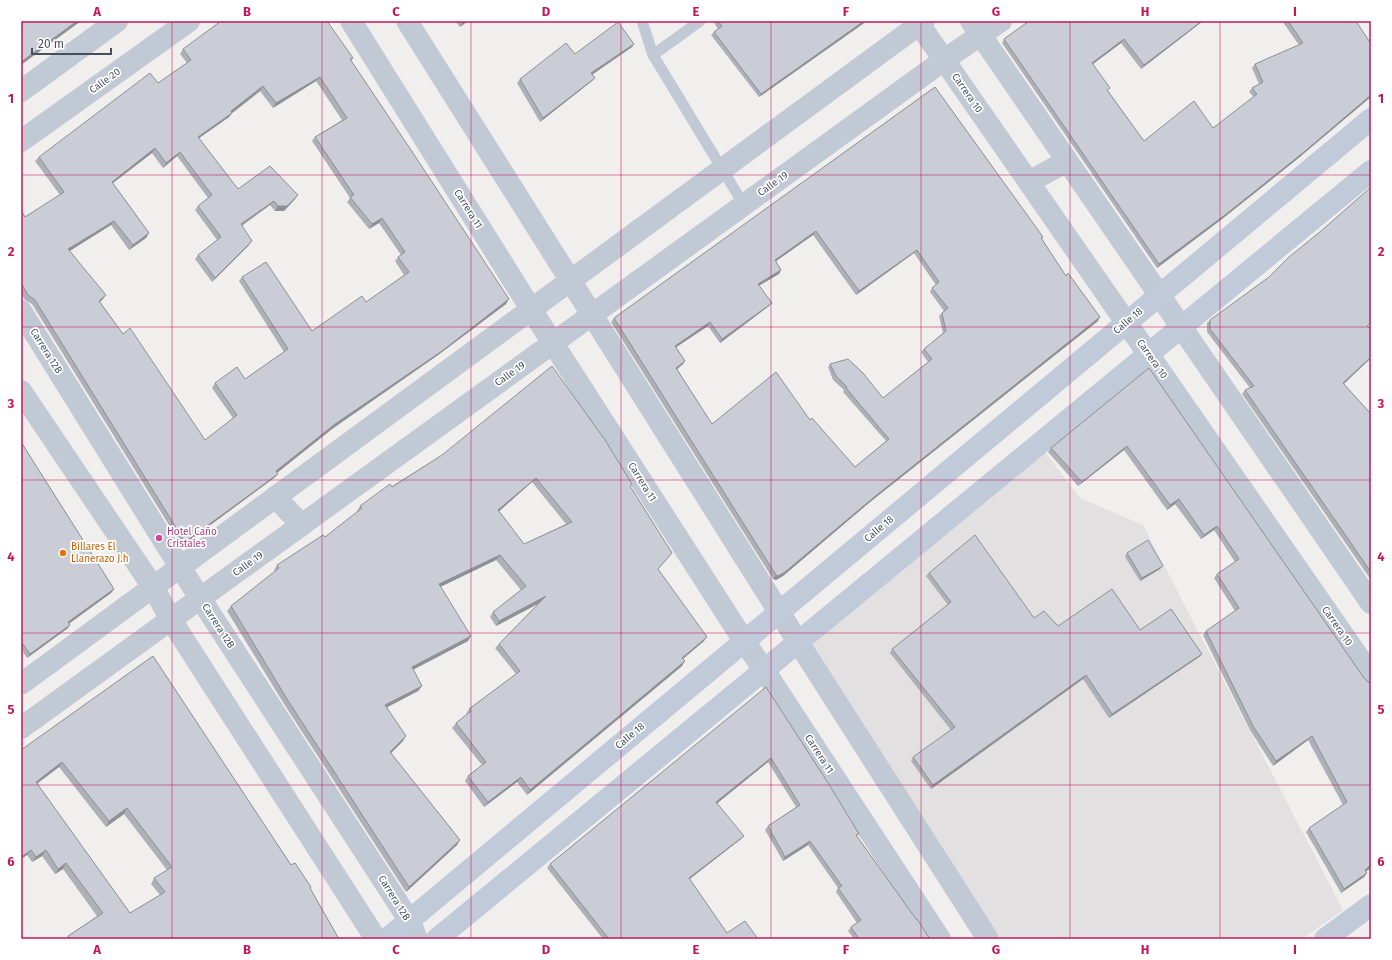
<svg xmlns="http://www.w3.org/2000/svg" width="1392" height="960" font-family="'Fira Sans',sans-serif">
<rect width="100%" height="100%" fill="#f1efee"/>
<polygon fill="#e2e0e0" points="1042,448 1080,498 1143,525 1343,910 1302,939 1001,939 812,645"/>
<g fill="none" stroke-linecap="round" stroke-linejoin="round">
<g stroke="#c1c9d5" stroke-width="11">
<polyline points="642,21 653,55 744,205"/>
<polyline points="653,55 700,21"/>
</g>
<g stroke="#c1c9d5" stroke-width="22">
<polyline points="351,21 531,309 744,641 764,670 940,939"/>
<polyline points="407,21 798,642 988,939"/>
<polyline points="971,21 1371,603"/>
<polyline points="919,24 1371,675"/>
<polyline points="21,91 117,21"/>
<polyline points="21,141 189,21"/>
<polyline points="1029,182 1067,161"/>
<polyline points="21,311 180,567 409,920 417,939"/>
<polyline points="21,391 153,587 171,620 376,939"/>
<polyline points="275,497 302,525"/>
<polyline points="21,684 924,21"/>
<polyline points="21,728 944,60 1001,21"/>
</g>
<g stroke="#c0cad9" stroke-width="22">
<polyline points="387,939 1371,119"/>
<polyline points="437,939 1371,171"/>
<polyline points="1325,939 1371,905"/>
</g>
</g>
<g fill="#aeb0b7" fill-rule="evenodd">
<polygon points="455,21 468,21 460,27"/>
<polygon points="713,21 867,21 759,97 711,35 714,32 718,29"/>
<polygon points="1029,21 1203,21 1141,69 1121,43 1093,64 1108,91 1144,141 1213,128 1254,97 1249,92 1252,88 1259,84 1252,68 1255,64 1299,45 1282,21 1356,21 1301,156 1222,219 1157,268 1002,43 1004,39"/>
<polygon points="634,44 632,47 592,74 595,78 592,81 540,122 517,83 520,79 575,54"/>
<path d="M 183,49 L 353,58 L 351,61 L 506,304 L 438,355 L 332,429 L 277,473 L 278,474 L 274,478 L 182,546 L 32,304 L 25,300 L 21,293 L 21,210 L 25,217 L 60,195 L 35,161 L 39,157 L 158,83 L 187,63 L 180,54 ZM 316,81 L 342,120 L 315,137 L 312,141 L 350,198 L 347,202 L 369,229 L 379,223 L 401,255 L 398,257 L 395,261 L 404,275 L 366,302 L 312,331 L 242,277 L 239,281 L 284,352 L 245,379 L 215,383 L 212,388 L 233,418 L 205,440 L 123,334 L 100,302 L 103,299 L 69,251 L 111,225 L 129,250 L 146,238 L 149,233 L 113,183 L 152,153 L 163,168 L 177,156 L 208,198 L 198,206 L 195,210 L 217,240 L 198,255 L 195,259 L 212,282 L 249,245 L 242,226 L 270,205 L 275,211 L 284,211 L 295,199 L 298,195 L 238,189 L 199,138 L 229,117 L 232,113 L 260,91 L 273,108 Z"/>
<path d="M 935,87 L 1043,237 L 1042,239 L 1066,276 L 1098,321 L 870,502 L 783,576 L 776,580 L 773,579 L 611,322 L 614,318 ZM 813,235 L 856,295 L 914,253 L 936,285 L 932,288 L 930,292 L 944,311 L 939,316 L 943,333 L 924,349 L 921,352 L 928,362 L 883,398 L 830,364 L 828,367 L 833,380 L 844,390 L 843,392 L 886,441 L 855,467 L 810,420 L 712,424 L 677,369 L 683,364 L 685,361 L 676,347 L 708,326 L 720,343 L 769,306 L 759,285 L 779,274 L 781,270 L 776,261 Z"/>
<polygon points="1210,320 1368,326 1371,329 1371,361 1369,360 1344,384 1371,414 1371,580 1242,394 1245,390 1250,388 1207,332 1207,323"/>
<polygon points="1149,368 1364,678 1368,682 1371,682 1371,868 1366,871 1367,873 1364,877 1341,893 1306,832 1309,828 1343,805 1308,740 1273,766 1250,730 1203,635 1206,631 1235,611 1214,578 1217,574 1235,562 1214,530 1201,539 1175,504 1167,510 1124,450 1078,486 1048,452 1051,448"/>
<polygon points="21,442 114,589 111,593 69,623 68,628 27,658 21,649"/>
<path d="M 442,455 L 630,486 L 672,553 L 658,569 L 704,641 L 683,659 L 682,666 L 527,795 L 517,782 L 484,807 L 465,781 L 468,776 L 482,765 L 452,728 L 456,723 L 467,715 L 466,714 L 469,709 L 516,674 L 495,648 L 540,603 L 496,626 L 490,617 L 493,612 L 521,590 L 496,560 L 440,587 L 468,641 L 413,670 L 422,686 L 418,691 L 387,707 L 403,741 L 391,753 L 460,840 L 457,845 L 406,892 L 284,704 L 227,611 L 231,606 L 275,572 L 274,570 L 277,565 L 325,537 L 358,512 L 357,511 L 360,506 ZM 532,482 L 566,524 L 524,544 L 499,511 Z"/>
<polygon points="1127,553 1160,569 1140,581 1125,557"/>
<polygon points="929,573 1034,618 1058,626 1140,630 1202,654 1199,657 1109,718 1083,679 931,789 911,761 913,757 951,730 890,653 892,649 948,605 926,576"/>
<path d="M 153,656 L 291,865 L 311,887 L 310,888 L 339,939 L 66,939 L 68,936 L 97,916 L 63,869 L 55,874 L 42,856 L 32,862 L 27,855 L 21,859 L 21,750 ZM 59,767 L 106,827 L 124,814 L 167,870 L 154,878 L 151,884 L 160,895 L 130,913 L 37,784 Z"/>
<polygon points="766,687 857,836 930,939 854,939 848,931 851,927 857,923 836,892 838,888 808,845 783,861 765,830 768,826 796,807 768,762 717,803 741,839 689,879 727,933 758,939 603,939 547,868 550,864"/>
</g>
<g fill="#8d9095">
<polygon points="77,21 81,21 21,65 21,62"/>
<polygon points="465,21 468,21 460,27 462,23"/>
<polygon points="864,21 867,21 759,97 761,94"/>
<polygon points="1202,21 1203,21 1141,69 1144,65"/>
<polygon points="1124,39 1121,43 1089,67 1092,63"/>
<polygon points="634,44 632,47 589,77 591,73"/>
<polygon points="320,77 316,81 273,108 276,103"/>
<polygon points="595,78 592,81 540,122 543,118"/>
<polygon points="263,86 260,91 231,114 232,113 229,117 195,141 198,137"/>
<polygon points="1371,95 1371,97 1301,156 1222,219 1157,268 1159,264"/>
<polygon points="155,148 152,153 109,186 112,182"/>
<polygon points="180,152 177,156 163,168 166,163"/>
<polygon points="298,195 295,199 284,211 275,211 278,206"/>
<polygon points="274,201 270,205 237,228 241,224"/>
<polygon points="382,218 379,223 369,229 372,224"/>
<polygon points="114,221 111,225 65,254 68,249"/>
<polygon points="816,231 813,235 772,264 775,260"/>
<polygon points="149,233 146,238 129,250 133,245"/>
<polygon points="252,241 249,245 212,282 215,278"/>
<polygon points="917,250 914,253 856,295 859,291"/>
<polygon points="781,270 779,274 755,288 758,284"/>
<polygon points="106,295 103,299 96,305 99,301"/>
<polygon points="509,299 506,304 438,355 332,429 273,476 276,471 335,424"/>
<polygon points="772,303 769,306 720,343 722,339"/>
<polygon points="1100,317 1098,321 870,502 783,576 776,580 773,579 776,575"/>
<polygon points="710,322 708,326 672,350 675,346"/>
<polygon points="1371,357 1369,360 1340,387 1343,383"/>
<polygon points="685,361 683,364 674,372 676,368"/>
<polygon points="1127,446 1124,450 1078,486 1082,482"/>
<polygon points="278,474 274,478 182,546 185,542"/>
<polygon points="536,478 532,482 495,515 498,510"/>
<polygon points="1179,499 1175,504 1167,510 1170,505"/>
<polygon points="1217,526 1214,530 1201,539 1204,535"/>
<polygon points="500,555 496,560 436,589 439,584"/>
<polygon points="1163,566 1160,569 1140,581 1142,578"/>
<polygon points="114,589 111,593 66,626 68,622"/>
<polygon points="546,596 543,601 496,626 499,621"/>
<polygon points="70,625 68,628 27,658 30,654"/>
<polygon points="471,636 468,641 408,672 412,667"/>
<polygon points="707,637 704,641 679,662 682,658"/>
<polygon points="1202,654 1199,657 1109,718 1112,714"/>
<polygon points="685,661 682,666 527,795 530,790"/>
<polygon points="1086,675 1083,679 931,789 933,785"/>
<polygon points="422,686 418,691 382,710 385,705"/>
<polygon points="406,736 403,741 387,757 390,752"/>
<polygon points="1312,736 1308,740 1273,766 1276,761"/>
<polygon points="771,758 768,762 714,806 716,802"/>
<polygon points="62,762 59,767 32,787 36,782"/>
<polygon points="521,777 517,782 484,807 488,802"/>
<polygon points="127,808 124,814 106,827 109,821"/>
<polygon points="744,836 741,839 686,882 689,878"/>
<polygon points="460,840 457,845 406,892 409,887"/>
<polygon points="810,841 808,845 783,861 785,857"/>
<polygon points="31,850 27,855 21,859 21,857"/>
<polygon points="46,850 42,856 32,862 36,857"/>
<polygon points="66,863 63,869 55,874 58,869"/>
<polygon points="1371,865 1371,868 1362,874 1365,870"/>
<polygon points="1367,873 1364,877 1341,893 1344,889"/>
</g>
<g fill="#cacdd5" stroke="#8d9095" fill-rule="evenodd">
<polygon points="21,21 77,21 21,62"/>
<path d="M 221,21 L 327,21 L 353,58 L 350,59 L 411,150 L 509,299 L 442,351 L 335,424 L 276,471 L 278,474 L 185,542 L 35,300 L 28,295 L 21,283 L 21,210 L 25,217 L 64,192 L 39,157 L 150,73 L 158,83 L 191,60 L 183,49 ZM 320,77 L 347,118 L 315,137 L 354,195 L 350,197 L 372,224 L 382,218 L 405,252 L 398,257 L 409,272 L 366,302 L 362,296 L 312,331 L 266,262 L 242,277 L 288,349 L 245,379 L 237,367 L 215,383 L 237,415 L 205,440 L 130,328 L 123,334 L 99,301 L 106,295 L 68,249 L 114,221 L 133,245 L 149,233 L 112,182 L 155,148 L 166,163 L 180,152 L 212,195 L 198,206 L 221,237 L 198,255 L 215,278 L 252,241 L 241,224 L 274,201 L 278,206 L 287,206 L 298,195 L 270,166 L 238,189 L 198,137 L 232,113 L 231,111 L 263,86 L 276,103 Z"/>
<polygon points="718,21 864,21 761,94 714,32 722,26"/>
<polygon points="1029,21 1202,21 1144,65 1124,39 1092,63 1110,88 1107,90 1144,141 1194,101 1213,128 1257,94 1252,88 1263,82 1255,64 1303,43 1288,21 1356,21 1371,44 1371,95 1304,152 1225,215 1159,264 1004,39"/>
<polygon points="618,22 634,44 591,73 595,78 543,118 520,79 566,43 575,54"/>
<path d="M 935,87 L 1043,237 L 1041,238 L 1066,276 L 1068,273 L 1100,317 L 873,498 L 785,572 L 778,576 L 776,575 L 614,318 ZM 816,231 L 859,291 L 917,250 L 939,282 L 932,288 L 948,308 L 942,313 L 946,331 L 924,349 L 932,359 L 883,398 L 863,373 L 848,359 L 830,364 L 836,376 L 847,387 L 846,388 L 889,439 L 855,467 L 812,418 L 810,420 L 776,372 L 712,424 L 676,368 L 685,361 L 675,346 L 710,322 L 722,339 L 772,303 L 758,284 L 781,270 L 775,260 Z"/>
<polygon points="1371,187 1371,322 1367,326 1371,329 1371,357 1343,383 1371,414 1371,572 1245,390 1254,386 1210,329 1210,320 1269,277 1289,257 1321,231"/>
<path d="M 552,366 L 605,440 L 632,484 L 630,486 L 672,553 L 658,569 L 707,637 L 682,658 L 685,661 L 530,790 L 521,777 L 488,802 L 468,776 L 486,762 L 456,723 L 471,711 L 469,709 L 520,671 L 499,644 L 546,596 L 499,621 L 493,612 L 526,586 L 500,555 L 439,584 L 471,636 L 412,667 L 422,686 L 385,705 L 406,736 L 390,752 L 460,840 L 409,887 L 287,699 L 231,606 L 279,568 L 277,565 L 323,535 L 325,537 L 362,508 L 360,506 L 390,484 L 392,487 L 442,455 ZM 536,478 L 572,522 L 524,544 L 498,510 Z"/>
<polygon points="1149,368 1364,678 1368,682 1371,682 1371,865 1365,870 1367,873 1344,889 1309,828 1347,802 1312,736 1276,761 1253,726 1206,631 1239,608 1217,574 1239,559 1217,526 1204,535 1179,499 1170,505 1127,446 1082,482 1051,448"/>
<polygon points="21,442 114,589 68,622 70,625 30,654 22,643 21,644"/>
<polygon points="975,535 1034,618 1044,611 1058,626 1112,589 1140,630 1171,609 1202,654 1112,714 1086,675 933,785 913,757 955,727 892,649 951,602 929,573"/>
<polygon points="1148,540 1163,566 1142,578 1127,553"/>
<path d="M 153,656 L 291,865 L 295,863 L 311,887 L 310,888 L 339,939 L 70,939 L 68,936 L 103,913 L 66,863 L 58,869 L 46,850 L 36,857 L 31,850 L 21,857 L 21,750 ZM 62,762 L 109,821 L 127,808 L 172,867 L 154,878 L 165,892 L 130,913 L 36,782 Z"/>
<polygon points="766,687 830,786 859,834 856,835 916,919 917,919 930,939 859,939 851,927 861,920 838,888 842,886 810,841 785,857 768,826 800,805 771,758 716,802 744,836 689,878 727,933 745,921 758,939 609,939 550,864"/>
<polygon points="21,935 24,939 21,939"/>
</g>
<path fill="none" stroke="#c2185b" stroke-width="1" stroke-opacity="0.55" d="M 172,21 L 172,939M 322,21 L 322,939M 471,21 L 471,939M 621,21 L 621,939M 771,21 L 771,939M 921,21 L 921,939M 1070,21 L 1070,939M 1220,21 L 1220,939M 21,175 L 1371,175M 21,327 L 1371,327M 21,480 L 1371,480M 21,633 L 1371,633M 21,785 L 1371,785"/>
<circle fill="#d1479c" stroke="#fff" stroke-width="1.5" cx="159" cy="538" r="4"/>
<circle fill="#e8710a" stroke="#fff" stroke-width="1.5" cx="63" cy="553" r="4"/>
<g text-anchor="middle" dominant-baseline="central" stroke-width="3.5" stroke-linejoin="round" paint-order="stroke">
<g font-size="10" fill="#46505d" stroke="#fff">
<text transform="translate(105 81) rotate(-36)">Calle 20</text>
<text transform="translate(967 93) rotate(55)">Carrera 10</text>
<text transform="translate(773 184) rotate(-36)">Calle 19</text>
<text transform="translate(468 209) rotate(58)">Carrera 11</text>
<text transform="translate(1128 321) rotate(-40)">Calle 18</text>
<text transform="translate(46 351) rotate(58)">Carrera 12B</text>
<text transform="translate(1152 359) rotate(55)">Carrera 10</text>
<text transform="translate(510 374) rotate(-36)">Calle 19</text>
<text transform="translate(642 482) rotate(58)">Carrera 11</text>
<text transform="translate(879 529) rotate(-40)">Calle 18</text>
<text transform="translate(248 564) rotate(-36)">Calle 19</text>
<text transform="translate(218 626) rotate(57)">Carrera 12B</text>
<text transform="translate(1337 626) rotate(55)">Carrera 10</text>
<text transform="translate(630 736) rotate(-40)">Calle 18</text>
<text transform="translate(819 754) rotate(57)">Carrera 11</text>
<text transform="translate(394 898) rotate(58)">Carrera 12B</text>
</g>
<g font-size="10" fill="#b23c85" stroke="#fff" text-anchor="start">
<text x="167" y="532">Hotel Caño<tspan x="167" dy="12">Cristales</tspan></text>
</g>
<g font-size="10" fill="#c56008" stroke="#fff" text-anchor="start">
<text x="71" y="547">Billares El<tspan x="71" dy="12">Llanerazo J.h</tspan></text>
</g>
</g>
<rect width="1392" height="960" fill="none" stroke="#ffffff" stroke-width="44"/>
<path d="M32 48v6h79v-6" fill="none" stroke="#46505d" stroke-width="2"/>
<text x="38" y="48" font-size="12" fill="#46505d" stroke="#ffffff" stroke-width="3" paint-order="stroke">20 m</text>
<rect x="22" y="22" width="1348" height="916" fill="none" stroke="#c2185b" stroke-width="1.5"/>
<g font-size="13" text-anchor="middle" font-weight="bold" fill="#c2185b">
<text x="97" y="16">A</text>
<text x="247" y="16">B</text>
<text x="396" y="16">C</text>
<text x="546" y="16">D</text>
<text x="696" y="16">E</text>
<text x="846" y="16">F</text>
<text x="996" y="16">G</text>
<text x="1145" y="16">H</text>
<text x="1295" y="16">I</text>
<text x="11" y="103">1</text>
<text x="1381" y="103">1</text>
<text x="11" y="256">2</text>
<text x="1381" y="256">2</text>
<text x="11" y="408">3</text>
<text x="1381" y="408">3</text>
<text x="11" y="561">4</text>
<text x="1381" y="561">4</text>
<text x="11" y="714">5</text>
<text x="1381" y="714">5</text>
<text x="11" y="866">6</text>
<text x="1381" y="866">6</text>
<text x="97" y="954">A</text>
<text x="247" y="954">B</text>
<text x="396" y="954">C</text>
<text x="546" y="954">D</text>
<text x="696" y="954">E</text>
<text x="846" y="954">F</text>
<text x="996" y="954">G</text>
<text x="1145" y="954">H</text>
<text x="1295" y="954">I</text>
</g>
</svg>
